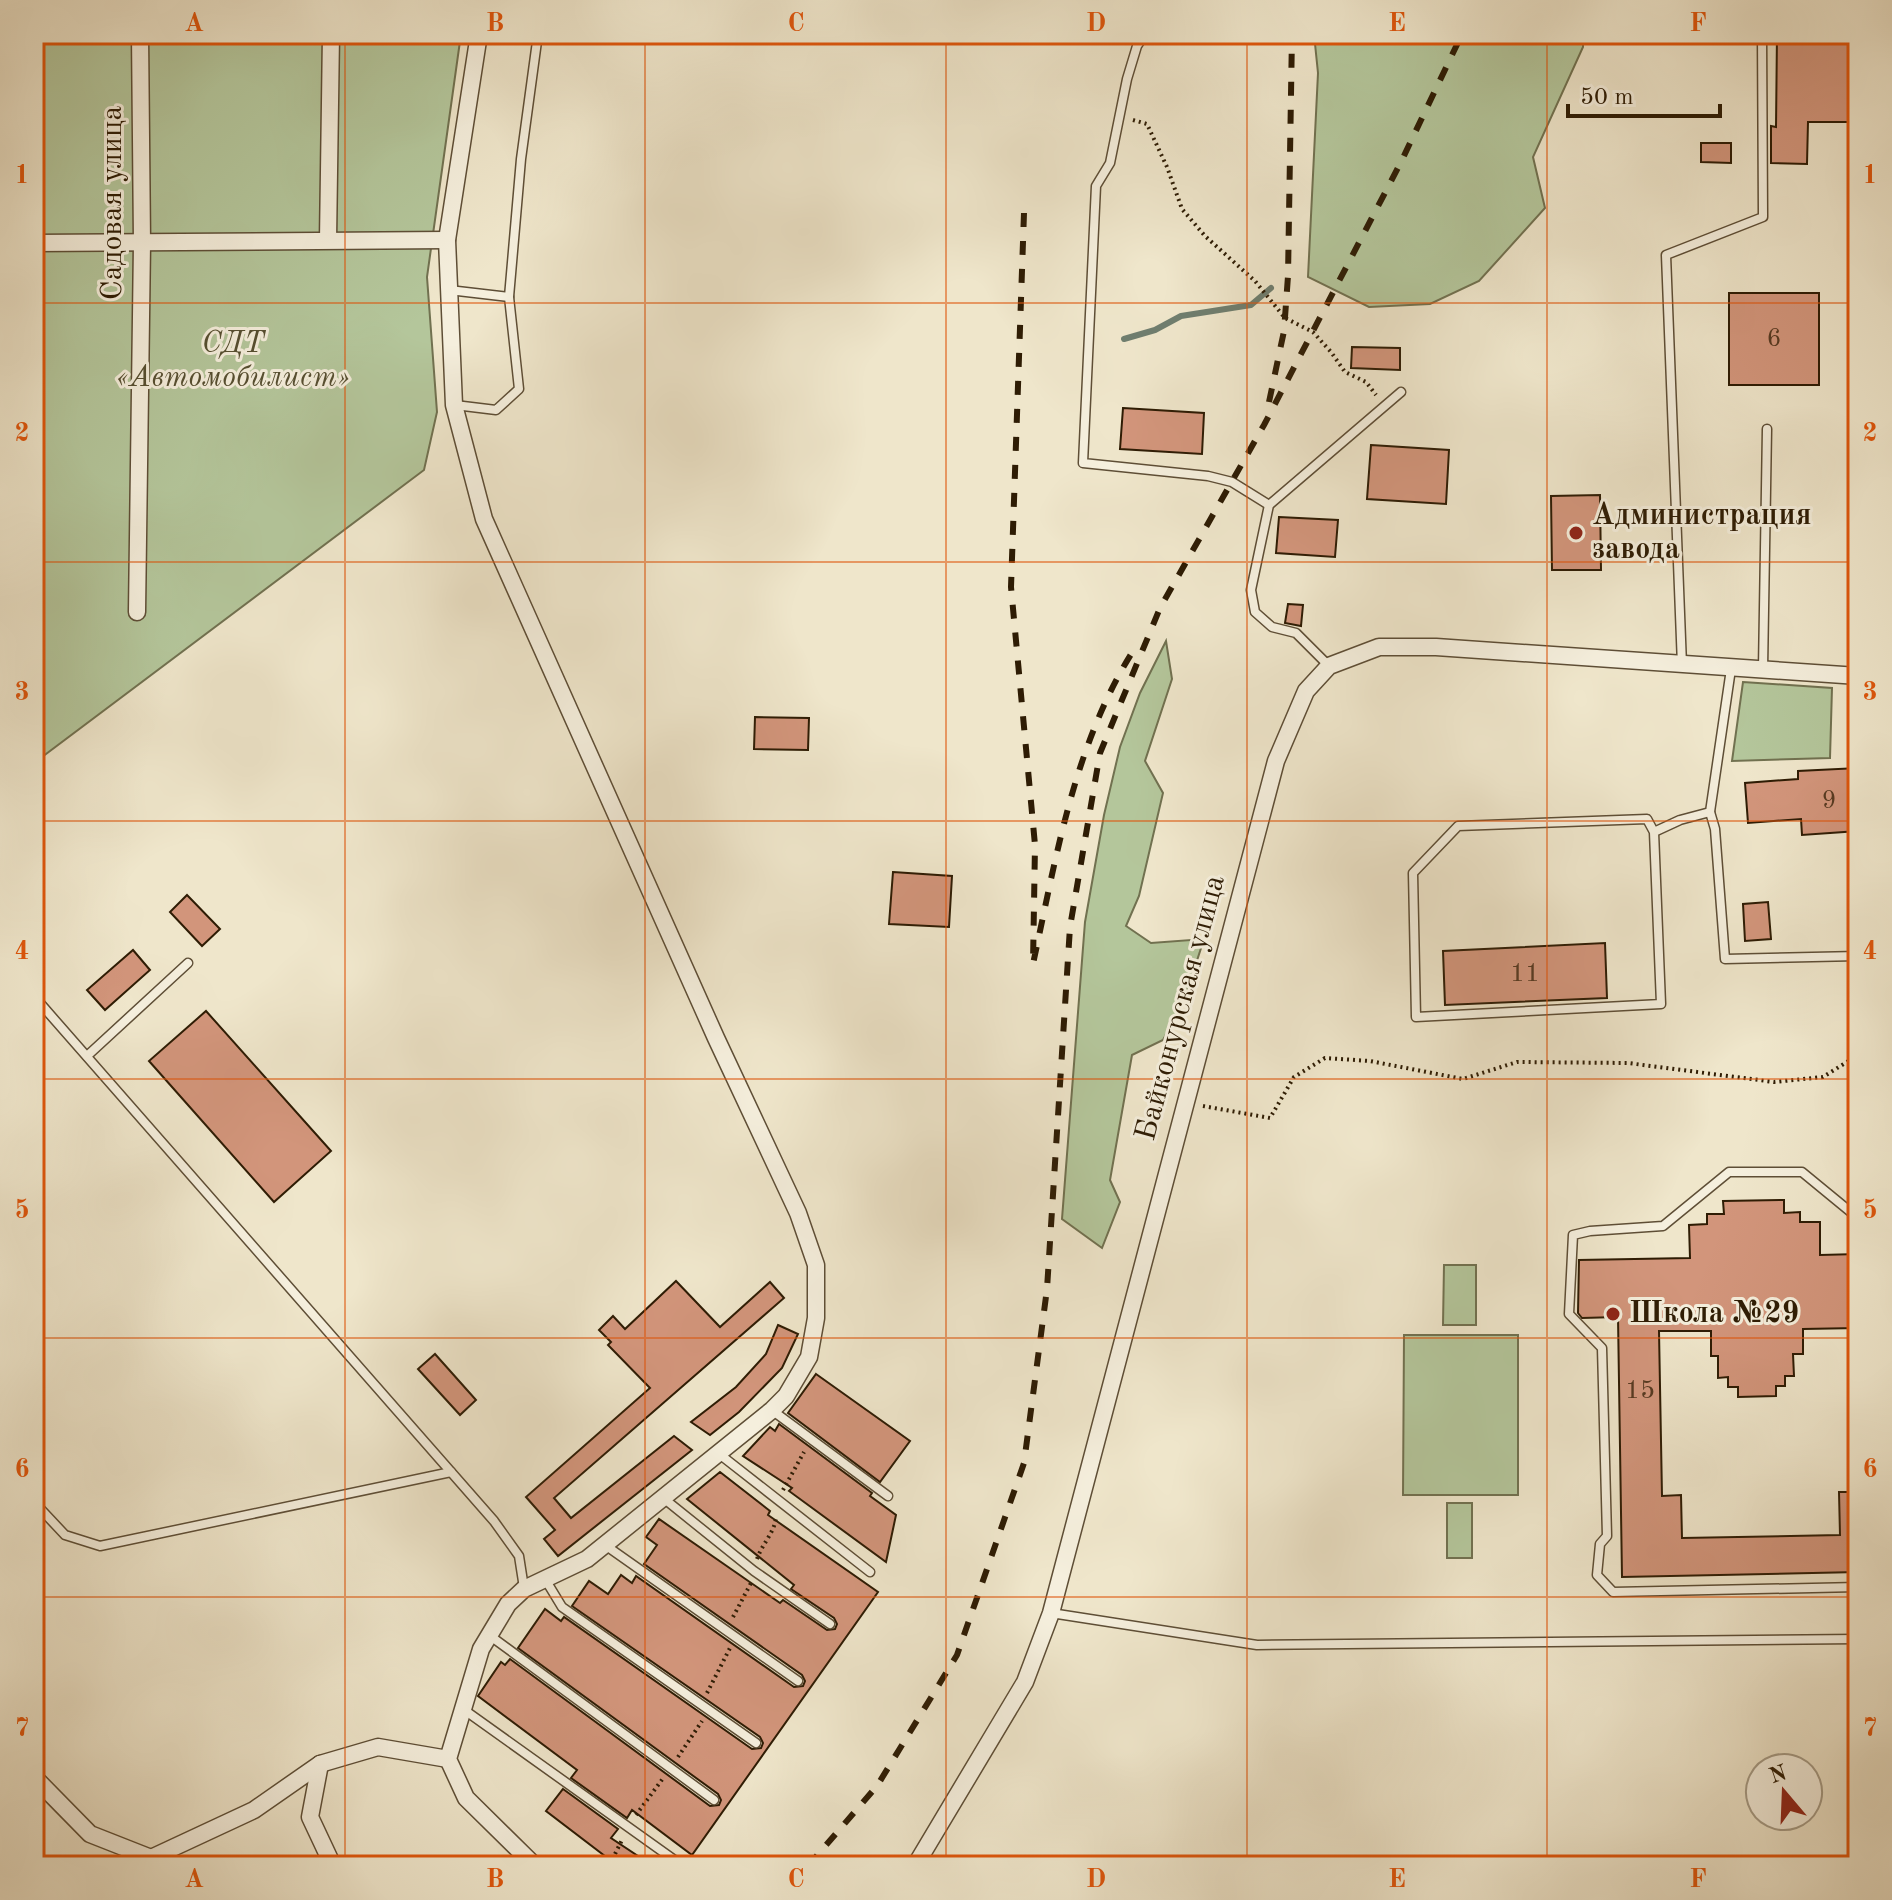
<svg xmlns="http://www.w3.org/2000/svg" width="1892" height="1900" font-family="'Old Standard TT',serif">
<rect width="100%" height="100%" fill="#efe6cb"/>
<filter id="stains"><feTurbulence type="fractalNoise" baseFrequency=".0025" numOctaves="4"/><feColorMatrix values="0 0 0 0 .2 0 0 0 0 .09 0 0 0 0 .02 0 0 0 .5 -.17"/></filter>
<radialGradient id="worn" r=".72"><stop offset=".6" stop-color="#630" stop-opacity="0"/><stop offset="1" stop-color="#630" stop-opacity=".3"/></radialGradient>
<g fill="#b4c69b" stroke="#717150" stroke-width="2">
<polygon points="34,34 461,34 427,277 437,412 424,470 34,763"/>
<polygon points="1314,34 1583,34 1583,47 1533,157 1545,208 1479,281 1430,304 1369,307 1308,277 1318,73"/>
<polygon points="1166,641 1172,679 1145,761 1163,793 1139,896 1126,926 1151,943 1204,939 1183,1003 1163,1040 1132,1055 1110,1180 1120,1202 1102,1248 1062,1219 1085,922 1104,815 1120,747 1140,693"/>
<polygon points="1743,682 1832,688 1830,758 1732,761"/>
<polygon points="1444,1265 1476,1265 1476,1325 1443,1325"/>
<polygon points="1404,1335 1518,1335 1518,1495 1403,1495"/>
<rect x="1447" y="1503" width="25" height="55"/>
</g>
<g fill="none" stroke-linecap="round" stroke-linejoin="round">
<polyline stroke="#6f7e6f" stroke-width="6" points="1124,339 1155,330 1181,316 1251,305 1271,288"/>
</g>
<g fill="#d2957b" stroke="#2e1c04" stroke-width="2">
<polygon points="1777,34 1858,34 1858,122 1808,122 1807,164 1771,163 1771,126 1776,127"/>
<polygon points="1701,143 1731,143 1731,163 1701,162"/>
<rect x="1729" y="293" width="90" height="92"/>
<polygon points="1352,347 1400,348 1400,370 1351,368"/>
<polygon points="1123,408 1204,413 1202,454 1120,449"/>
<polygon points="1371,445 1449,450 1446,504 1367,499"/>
<polygon points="1600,495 1601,570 1552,570 1551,496"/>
<polygon points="1279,517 1338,520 1335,557 1276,553"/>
<polygon points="1288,604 1303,605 1301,626 1285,623"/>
<polygon points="755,717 809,718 808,750 754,749"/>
<polygon points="1858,768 1858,831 1802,835 1801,819 1748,823 1745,783 1798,779 1798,771"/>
<polygon points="893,872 952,876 949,927 889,924"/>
<polygon points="187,895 220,929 202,946 170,912"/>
<polygon points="1768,902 1771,939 1745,941 1743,904"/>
<polygon points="1605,943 1607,998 1445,1005 1443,951"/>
<polygon points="133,950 150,970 105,1010 87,990"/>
<polygon points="206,1011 331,1151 274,1202 149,1061"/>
<polygon points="1784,1200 1784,1213 1800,1212 1800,1222 1820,1222 1820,1255 1858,1254 1858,1328 1803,1329 1803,1354 1793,1354 1794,1376 1785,1376 1785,1386 1776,1386 1776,1396 1738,1397 1738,1387 1728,1387 1728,1377 1718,1378 1718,1356 1711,1356 1711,1331 1659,1331 1662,1496 1681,1495 1682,1538 1840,1535 1839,1492 1858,1492 1858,1572 1622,1577 1618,1317 1582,1318 1578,1313 1579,1260 1690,1258 1689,1225 1707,1224 1707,1214 1724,1214 1723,1201"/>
<polygon points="676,1281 720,1327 770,1282 784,1298 554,1498 571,1518 674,1436 692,1450 558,1556 544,1539 555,1530 526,1497 650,1388 608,1345 611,1342 599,1330 613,1316 625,1329"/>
<polygon points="778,1325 798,1334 782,1368 739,1412 710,1435 691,1422 736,1387 766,1354"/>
<polygon points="435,1354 476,1400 460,1415 418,1369"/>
<polygon points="816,1374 910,1441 880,1482 788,1413"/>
<polygon points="779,1424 872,1493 870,1496 896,1515 886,1562 789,1491 792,1488 743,1456 770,1427 775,1431"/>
<polygon points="720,1472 770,1511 768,1515 878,1592 692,1855 632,1810 627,1818 571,1778 577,1770 478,1696 501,1662 505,1665 510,1659 710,1806 719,1805 721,1800 718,1794 518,1648 545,1609 561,1621 564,1617 752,1749 761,1748 763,1743 760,1737 572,1606 589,1581 608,1594 621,1575 632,1583 636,1576 794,1687 803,1686 805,1681 802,1675 644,1564 657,1545 646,1537 659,1519 780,1603 783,1600 827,1630 835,1629 837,1624 834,1618 791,1589 794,1585 687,1499"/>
<polygon points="563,1789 618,1829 611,1838 653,1866 618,1866 546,1811"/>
</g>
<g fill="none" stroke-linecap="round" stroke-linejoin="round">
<defs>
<g id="service">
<polyline points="1145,34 1137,46 1127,79 1110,163 1096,186 1083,463 1208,476 1232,482 1269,505"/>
<polyline points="449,290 509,297"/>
<polyline points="455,405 496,410 519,389 509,297 521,159 538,34"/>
<polyline points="1682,665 1666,255 1763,217 1762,34"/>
<polyline points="1329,666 1296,633 1272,627 1255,612 1251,590 1269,505 1401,392"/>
<polyline points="1763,669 1767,429"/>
<polyline points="1710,812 1715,829 1725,959 1858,956"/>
<polyline points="1654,832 1647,819 1458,826 1413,873 1416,1017 1661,1004 1654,832 1680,820 1710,812 1731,669"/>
<polyline points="34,1003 39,1002 494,1521 519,1556 524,1588"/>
<polyline points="87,1056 188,963"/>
<polyline points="1858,1218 1802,1172 1729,1172 1663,1226 1590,1231 1573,1235 1569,1314 1602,1348 1607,1536 1600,1544 1597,1575 1613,1592 1858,1587"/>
<polyline points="773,1411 888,1496"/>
<polyline points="718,1453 870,1572"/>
<polyline points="662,1497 754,1571 830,1624"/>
<polyline points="34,1502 65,1535 100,1546 451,1472"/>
<polyline points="605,1545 798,1681"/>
<polyline points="545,1579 562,1607 756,1743"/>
<polyline points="1051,1613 1257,1645 1858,1639"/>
<polyline points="489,1635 714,1800"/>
<polyline points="463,1709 680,1864"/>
</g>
<g id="minor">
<polyline points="479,34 447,240 454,405 484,519 716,1038 798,1213 816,1265 816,1318 809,1357 786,1396 772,1410 587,1559 524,1589 508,1604 481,1649 448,1759 466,1798 535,1866"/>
<polyline points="328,240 331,34"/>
<polyline points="34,243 447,240"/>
<polyline points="137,612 142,243 140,34"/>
<polyline points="320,1764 310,1817 333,1866"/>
<polyline points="34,1777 90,1834 151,1858 254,1810 320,1764 378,1747 448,1759"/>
<polyline points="915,1866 1025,1682 1051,1613 1276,761 1306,691 1329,666 1379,647 1436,647 1858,676"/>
</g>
</defs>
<use href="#service" stroke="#5e4e36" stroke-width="11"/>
<use href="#minor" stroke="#5e4e36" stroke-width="19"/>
<g stroke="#2e1c04" stroke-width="4" stroke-dasharray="2 4" stroke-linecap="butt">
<polyline points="1133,120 1147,124 1167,167 1182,209 1205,236 1255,281 1285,318 1313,332 1331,352 1345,372 1366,382 1376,395"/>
<polyline points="1203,1106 1270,1118 1294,1077 1325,1058 1370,1061 1463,1079 1517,1062 1628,1063 1774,1082 1823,1077 1858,1055"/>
<polyline points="783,1490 804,1452"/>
<path d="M 757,1559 C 762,1544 775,1532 776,1517"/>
<polyline points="733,1617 751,1583"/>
<polyline points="707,1693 730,1648"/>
<polyline points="678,1757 702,1721"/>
<polyline points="636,1815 664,1777"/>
<polyline points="602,1866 614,1856 622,1840"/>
</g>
<use href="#service" stroke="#f5efdd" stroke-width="8"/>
<use href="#minor" stroke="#f5efdd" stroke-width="16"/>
<g stroke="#2e1c04" stroke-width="6" stroke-dasharray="14 14" stroke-linecap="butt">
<path d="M 1024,213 L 1011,587 L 1035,845 L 1033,964 C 1056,858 1074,745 1133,651"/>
<polyline points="1269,402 1284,331 1288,276 1292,34"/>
<polyline points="808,1866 877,1786 957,1655 1024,1463 1047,1289 1070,927 1100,753 1160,608 1264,425 1401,162 1462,34"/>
</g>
</g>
<path fill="none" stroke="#df560c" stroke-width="2" stroke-opacity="0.55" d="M 345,34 L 345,1866M 645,34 L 645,1866M 946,34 L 946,1866M 1247,34 L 1247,1866M 1547,34 L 1547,1866M 34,303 L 1858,303M 34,562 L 1858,562M 34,821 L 1858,821M 34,1079 L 1858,1079M 34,1338 L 1858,1338M 34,1597 L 1858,1597"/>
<g fill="#8f2418" stroke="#f5efdd" stroke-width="3">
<circle cx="1576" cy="533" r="8"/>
<circle cx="1613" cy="1314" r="8"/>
</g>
<g text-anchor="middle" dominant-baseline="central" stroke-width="6" stroke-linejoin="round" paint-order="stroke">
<g font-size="26" fill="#573a22">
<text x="1774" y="339">6</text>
<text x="1829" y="801">9</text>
<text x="1525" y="974">11</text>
<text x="1640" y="1391">15</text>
</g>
<g font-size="30" fill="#2e1c04" stroke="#f5efdd">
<text transform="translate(113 203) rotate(-90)">Садовая улица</text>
<text transform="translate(1181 1008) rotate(-75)">Байконурская улица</text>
</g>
<g font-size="30" font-style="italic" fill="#564f31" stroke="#f5efdd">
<text x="233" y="344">СДТ<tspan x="233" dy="34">«Автомобилист»</tspan></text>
</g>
<g font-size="30" font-weight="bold" fill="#2e1c04" stroke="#f5efdd" text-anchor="start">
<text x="1592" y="516">Администрация<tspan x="1592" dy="34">завода</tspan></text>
<text x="1629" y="1314">Школа №29</text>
</g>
</g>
<rect width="1892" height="1900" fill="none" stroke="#efe6cb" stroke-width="88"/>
<g transform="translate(1784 1792) rotate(341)"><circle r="38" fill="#f5efdd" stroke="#a59b86" stroke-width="2"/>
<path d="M0-6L14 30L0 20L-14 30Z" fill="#8f2418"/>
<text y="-12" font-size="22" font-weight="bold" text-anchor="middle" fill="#2e1c04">N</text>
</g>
<path d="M1568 104v12h152v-12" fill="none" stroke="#2e1c04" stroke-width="4"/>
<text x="1580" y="104" font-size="24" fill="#2e1c04" stroke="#f5efdd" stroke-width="6" paint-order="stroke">50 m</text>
<rect x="44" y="44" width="1804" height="1812" fill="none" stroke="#df560c" stroke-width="3"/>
<g font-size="26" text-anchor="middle" font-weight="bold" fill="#df560c">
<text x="194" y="31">A</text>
<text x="495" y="31">B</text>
<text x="796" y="31">C</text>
<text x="1096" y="31">D</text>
<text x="1397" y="31">E</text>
<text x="1698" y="31">F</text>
<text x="22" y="183">1</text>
<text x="1870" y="183">1</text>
<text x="22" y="441">2</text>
<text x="1870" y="441">2</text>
<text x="22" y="700">3</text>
<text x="1870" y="700">3</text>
<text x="22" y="959">4</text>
<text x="1870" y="959">4</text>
<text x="22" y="1218">5</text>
<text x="1870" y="1218">5</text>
<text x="22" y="1477">6</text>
<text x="1870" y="1477">6</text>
<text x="22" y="1736">7</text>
<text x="1870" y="1736">7</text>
<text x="194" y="1887">A</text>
<text x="495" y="1887">B</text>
<text x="796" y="1887">C</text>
<text x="1096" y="1887">D</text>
<text x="1397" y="1887">E</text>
<text x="1698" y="1887">F</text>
</g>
<rect width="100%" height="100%" filter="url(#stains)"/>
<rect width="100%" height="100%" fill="url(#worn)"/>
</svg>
